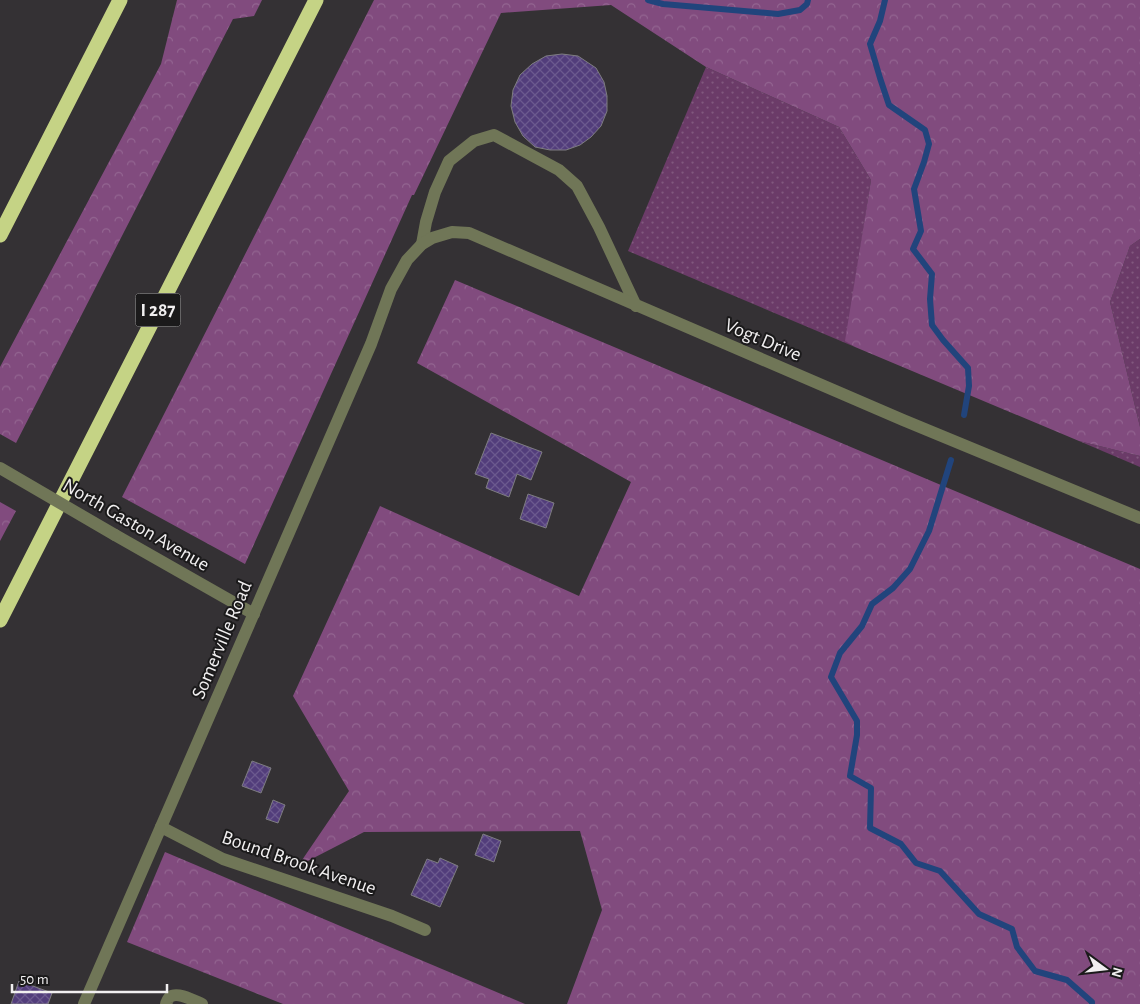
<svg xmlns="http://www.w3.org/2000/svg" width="1140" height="1004" font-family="'Alegreya Sans',sans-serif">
<defs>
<pattern id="grass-dots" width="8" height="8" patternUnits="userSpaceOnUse" patternTransform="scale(1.25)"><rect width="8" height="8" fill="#6b3b68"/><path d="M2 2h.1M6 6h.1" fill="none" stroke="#81587e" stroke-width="1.8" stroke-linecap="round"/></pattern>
<pattern id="forest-crowns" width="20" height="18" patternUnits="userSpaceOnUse" patternTransform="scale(1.25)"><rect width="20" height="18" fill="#814b7e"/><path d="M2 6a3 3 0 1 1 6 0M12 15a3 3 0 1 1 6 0" fill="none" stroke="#936591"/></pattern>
<pattern id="building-cross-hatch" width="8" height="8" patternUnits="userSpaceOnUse" patternTransform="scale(1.25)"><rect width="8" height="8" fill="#523d7b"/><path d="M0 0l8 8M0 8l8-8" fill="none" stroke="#6b598e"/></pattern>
</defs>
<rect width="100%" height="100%" fill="#343134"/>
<g fill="url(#grass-dots)">
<polygon points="706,67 839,127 871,180 846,341 855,347 628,251"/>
<polygon points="1140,239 1140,427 1110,302 1130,246"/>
<polygon points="1079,441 1140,456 1140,467"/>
</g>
<g fill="url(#forest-crowns)">
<polygon points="177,0 262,0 254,16 233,19 16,443 0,434 0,367 161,64"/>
<polygon points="374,0 1140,0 1140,239 1130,246 1110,302 1140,427 1140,456 1079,441 855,347 845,341 871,180 839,127 706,67 611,5 501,13 414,195 412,195 245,564 122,497"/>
<polygon points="455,280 1140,569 1140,1004 567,1004 602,910 580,831 364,832 298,866 349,791 293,696 380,506 579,596 631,482 417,363"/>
<polygon points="0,502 16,511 0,541"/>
<polygon points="165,852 525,1004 283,1004 127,942"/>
</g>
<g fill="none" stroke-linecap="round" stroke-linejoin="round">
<g stroke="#21447c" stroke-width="6">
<polyline points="648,0 663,4 778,14 800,10 807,4 808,0"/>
<polyline points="885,0 880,21 870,44 880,78 889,105 925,130 929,144 924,162 914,189 921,231 913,249 932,274 930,299 932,325 943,340 968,368 969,386 964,415"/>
<polyline points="951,460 929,531 910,569 893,588 872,604 862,626 840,653 831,677 857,721 857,735 850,776 871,788 870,828 901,844 916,863 940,871 979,914 1012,929 1017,947 1035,971 1067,980 1092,1002 1092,1004"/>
</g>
</g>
<g fill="url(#building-cross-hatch)" stroke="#7e7d81">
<polygon points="562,54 578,56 596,68 604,82 607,96 607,111 601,126 591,137 580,145 566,150 550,150 535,147 523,136 515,122 511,106 513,90 520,75 532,64 546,56"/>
<polygon points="491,433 542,452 531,480 517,474 509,497 486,488 489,479 475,474"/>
<polygon points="528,494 554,503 546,528 520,519"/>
<polygon points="252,761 271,768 261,793 242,786"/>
<polygon points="273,800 285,805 278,823 266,819"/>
<polygon points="483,834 501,841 494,862 475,855"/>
<polygon points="440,858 458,866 440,907 411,895 427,859 438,863"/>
<polygon points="19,981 52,993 48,1004 11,1004"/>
</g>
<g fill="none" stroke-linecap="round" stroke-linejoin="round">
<g stroke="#707657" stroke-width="12">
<polyline points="422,244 426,222 435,192 449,161 474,141 494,135 559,170 577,186 599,227 636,306"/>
<polyline points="115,535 254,614"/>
<polyline points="161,827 223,859 392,916 425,930"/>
<polyline points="84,1004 371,344 391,289 407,260 422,244 432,238 452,232 469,233 903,420 1140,518"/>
<path d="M 166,1004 C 166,1003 169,997 170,997 C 177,991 195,1001 202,1004"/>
</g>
<g stroke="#c5d385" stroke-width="15">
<polyline points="0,235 120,0"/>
<polyline points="0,620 316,0"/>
</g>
<polyline stroke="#707657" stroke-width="12" points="0,468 115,535"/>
</g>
<g text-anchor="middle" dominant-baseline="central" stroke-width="4" stroke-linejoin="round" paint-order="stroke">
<rect fill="#1b1a1b" stroke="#b1afb0" stroke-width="1" x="135.5" y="293.5" width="45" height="33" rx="4"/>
<g font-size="19" font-weight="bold" fill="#f1eff0">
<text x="158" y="310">I 287</text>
</g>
<g font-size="20" fill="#f1eff0" stroke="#1b1a1b">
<text transform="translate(763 340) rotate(23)">Vogt Drive</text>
<text transform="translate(136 525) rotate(30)">North Gaston Avenue</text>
<text transform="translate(222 640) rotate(-67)">Somerville Road</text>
<text transform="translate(299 863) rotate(19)">Bound Brook Avenue</text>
</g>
</g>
<g transform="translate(1105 969) rotate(105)" stroke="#1b1a1b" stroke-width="4" paint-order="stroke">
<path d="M0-4L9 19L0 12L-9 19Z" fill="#f1eff0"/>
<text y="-8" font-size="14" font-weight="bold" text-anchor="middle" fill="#f1eff0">N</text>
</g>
<path d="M12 984v8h155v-8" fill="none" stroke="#f1eff0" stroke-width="2.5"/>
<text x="20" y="984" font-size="15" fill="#f1eff0" stroke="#1b1a1b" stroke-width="4" paint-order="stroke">50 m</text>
</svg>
